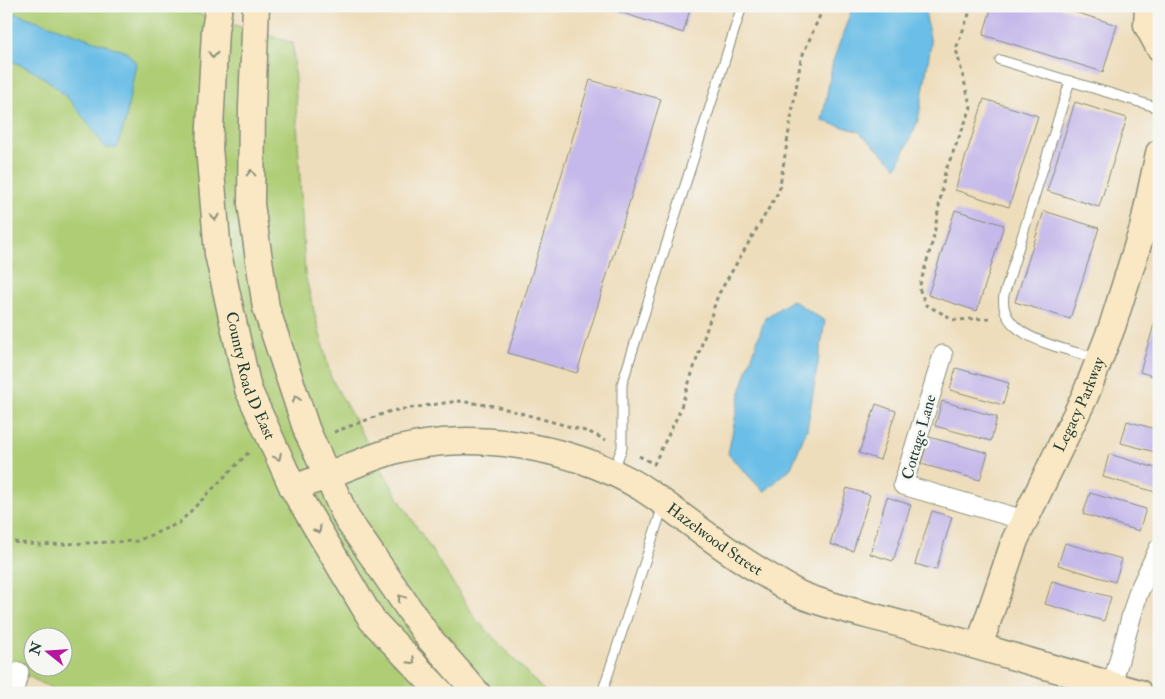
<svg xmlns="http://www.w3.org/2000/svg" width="1165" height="699" font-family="'IM FELL Double Pica',serif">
<rect width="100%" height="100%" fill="#f6f6f2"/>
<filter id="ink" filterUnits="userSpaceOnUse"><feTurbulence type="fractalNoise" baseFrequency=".02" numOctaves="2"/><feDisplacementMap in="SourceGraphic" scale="10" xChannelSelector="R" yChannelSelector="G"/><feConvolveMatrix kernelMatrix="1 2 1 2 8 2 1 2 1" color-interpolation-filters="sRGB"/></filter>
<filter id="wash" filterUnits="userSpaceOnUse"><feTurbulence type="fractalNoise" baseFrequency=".0096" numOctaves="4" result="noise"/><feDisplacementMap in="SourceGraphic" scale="20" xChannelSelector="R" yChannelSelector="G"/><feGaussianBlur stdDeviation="1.12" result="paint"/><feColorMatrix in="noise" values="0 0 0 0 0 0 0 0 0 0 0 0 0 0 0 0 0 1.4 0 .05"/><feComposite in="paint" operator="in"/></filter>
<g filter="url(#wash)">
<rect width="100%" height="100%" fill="#edb"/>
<path fill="#aecd74" stroke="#668554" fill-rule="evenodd" d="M 6,6 L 173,6 L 293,43 L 305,275 L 331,378 L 400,501 L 476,619 L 546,693 L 61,693 L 6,665 ZM 32,636 L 62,636 L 62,666 L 32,666 Z"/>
<g fill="#6bbee7" stroke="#457e8e">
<polygon points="853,6 928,6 925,11 931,44 918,121 897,167 858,131 822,121 833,61"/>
<path d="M 6,10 L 127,52 L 136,63 L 125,123 L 117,148 L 106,148 C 74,105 59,78 6,59 Z"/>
<polygon points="792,300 825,321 807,429 791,468 764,492 728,454 741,389 765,318"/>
</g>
<g id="blocks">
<g fill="#c5b8ea">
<polygon points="608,6 691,6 683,33 608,8"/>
<polygon points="992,6 1055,6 1117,25 1103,72 983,35"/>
<polygon points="590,80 661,99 577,373 508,353"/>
<polygon points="984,99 1038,116 1009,207 955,190"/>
<polygon points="1075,102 1127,118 1099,207 1047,191"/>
<polygon points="955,210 1004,225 977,311 928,295"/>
<polygon points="1044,211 1099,228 1070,319 1015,302"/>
<polygon points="1158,311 1159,311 1159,378 1140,372"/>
<polygon points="956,368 1009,383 1003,405 950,390"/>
<polygon points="942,401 997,417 991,441 935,426"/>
<polygon points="876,404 896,411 880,460 859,453"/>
<polygon points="1127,421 1159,430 1159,453 1121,443"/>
<polygon points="929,437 988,453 980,480 921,464"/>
<polygon points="1109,454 1159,469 1159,493 1103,477"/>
<polygon points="847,488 870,495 853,551 830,544"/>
<polygon points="1090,493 1146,509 1139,531 1083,514"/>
<polygon points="887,497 911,505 893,561 870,554"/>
<polygon points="932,511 952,517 936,570 915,564"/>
<polygon points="1065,543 1122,559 1115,582 1058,565"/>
<polygon points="1052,581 1111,597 1104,621 1045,604"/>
</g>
</g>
</g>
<g filter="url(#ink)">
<use href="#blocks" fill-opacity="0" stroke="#868d78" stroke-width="1"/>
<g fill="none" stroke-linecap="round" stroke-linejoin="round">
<defs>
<g id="lane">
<polyline points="1000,60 1159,108"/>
<path d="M 1070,81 L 1004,295 C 997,339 1066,348 1098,359"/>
<polyline points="613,471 622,448 622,384 742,6"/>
<polyline points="602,693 663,506"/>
</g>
<g id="street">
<polyline points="943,355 903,485 1024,520"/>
<polyline points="1112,685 1138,593 1159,548"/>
<polyline points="13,693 19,672"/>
</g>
<g id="secondary">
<path id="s1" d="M 219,6 L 215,30 L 209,147 L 218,254 L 248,389 L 293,488 L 372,620 L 441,693"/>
<polyline points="256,6 252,107 251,204 266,308 307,431 347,519 429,638 477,693"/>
<polyline points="1148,6 1147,25 1159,47"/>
<path id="s2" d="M 293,488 C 328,477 361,460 396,450 C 474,428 587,448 654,496 C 693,524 728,553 770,577 C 780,583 790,590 801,595 C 836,609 875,616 911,627 C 987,649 1063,671 1139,693"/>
<path id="s3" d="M 979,646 L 1015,540 L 1085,396 L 1112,327 L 1143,228 L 1159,153"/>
</g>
</defs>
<use href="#lane" stroke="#868d78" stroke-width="11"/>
<use href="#street" stroke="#868d78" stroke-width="21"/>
<use href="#secondary" stroke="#868d78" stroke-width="29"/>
<g stroke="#868d78" stroke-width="3" stroke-dasharray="4 4" stroke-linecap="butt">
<polyline points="972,6 956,49 971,108 945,172 933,240 919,288 926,305 955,320 993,318"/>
<polyline points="334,432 391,411 458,401 495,406 589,432 606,440"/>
<polyline points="639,456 654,464 679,413 718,295 779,191 801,59 824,6"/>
<polyline points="6,541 39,545 137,541 179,523 251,450"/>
</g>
<use href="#lane" stroke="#fff" stroke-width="9"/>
<use href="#street" stroke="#fff" stroke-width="19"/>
<use href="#secondary" stroke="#fae7c3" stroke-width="26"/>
</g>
<defs><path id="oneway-chevron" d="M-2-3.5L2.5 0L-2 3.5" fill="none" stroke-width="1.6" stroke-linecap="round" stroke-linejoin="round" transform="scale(1.25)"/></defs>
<g stroke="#8c927c">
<use href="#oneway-chevron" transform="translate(213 55) rotate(93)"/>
<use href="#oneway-chevron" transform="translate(251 173) rotate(-90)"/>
<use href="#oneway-chevron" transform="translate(215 217) rotate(85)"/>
<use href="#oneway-chevron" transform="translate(296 399) rotate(-108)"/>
<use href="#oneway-chevron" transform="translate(278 457) rotate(64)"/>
<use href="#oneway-chevron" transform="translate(318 530) rotate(59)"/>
<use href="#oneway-chevron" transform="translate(401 598) rotate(-124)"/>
<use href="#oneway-chevron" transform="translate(412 661) rotate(46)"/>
</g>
</g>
<g text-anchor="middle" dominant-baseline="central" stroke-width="5" stroke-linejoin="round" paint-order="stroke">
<g font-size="16" fill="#1f3d34" stroke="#f6f6f2">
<text stroke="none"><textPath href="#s1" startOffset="375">County Road D East</textPath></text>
<text stroke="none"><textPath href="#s3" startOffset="262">Legacy Parkway</textPath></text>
<text transform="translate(919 437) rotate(-74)">Cottage Lane</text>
<text stroke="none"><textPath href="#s2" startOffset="454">Hazelwood Street</textPath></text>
</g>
</g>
<rect width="1165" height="699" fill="none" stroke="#f6f6f2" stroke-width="25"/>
<g transform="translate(48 652) rotate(287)"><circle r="24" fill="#f6f6f2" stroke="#a0aca6"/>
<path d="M0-4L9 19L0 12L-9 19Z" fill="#b5179e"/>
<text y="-8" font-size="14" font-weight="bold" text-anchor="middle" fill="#1f3d34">N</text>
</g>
</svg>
